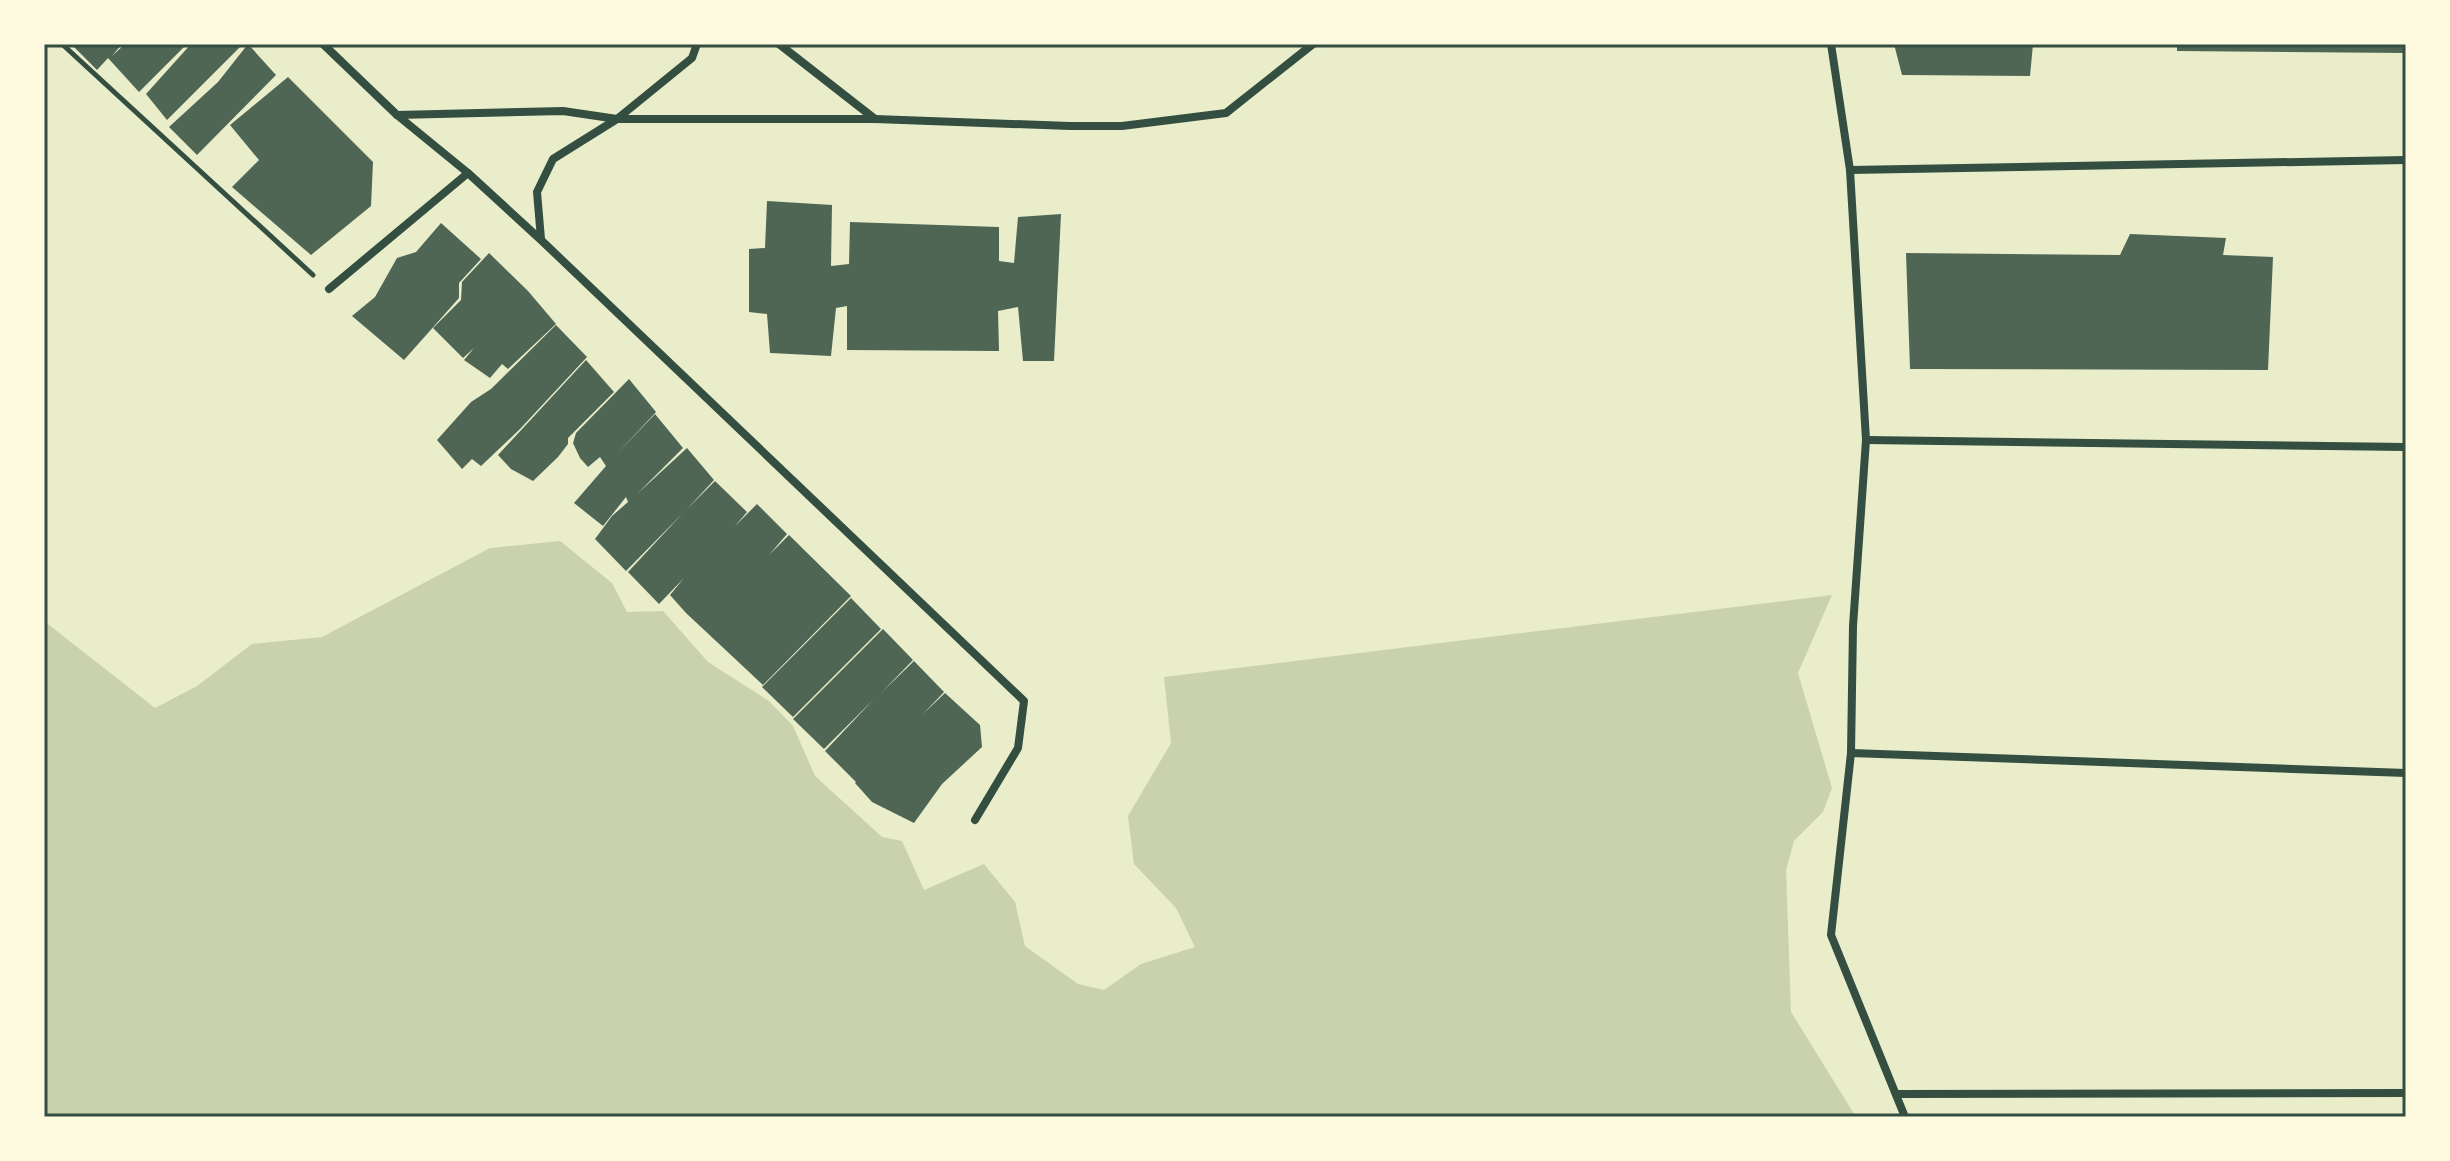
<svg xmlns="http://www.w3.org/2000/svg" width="2450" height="1161" font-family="'IBM Plex Sans',sans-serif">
<rect width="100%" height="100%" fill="#e9edc9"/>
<polygon fill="#cad2ad" points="560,541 612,583 627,612 663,611 708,662 769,701 793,726 815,776 882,837 902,841 924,890 984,864 1015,902 1025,946 1078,984 1104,990 1141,964 1195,947 1176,908 1134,864 1128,816 1171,743 1164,677 1832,595 1798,673 1832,788 1823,812 1794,841 1786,870 1791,1012 1856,1117 44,1117 44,621 155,708 197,686 252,644 322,637 490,548"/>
<g fill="#4f6655">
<polygon points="71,44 122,44 112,56 125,44 187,44 139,92 108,58 97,70"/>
<polygon points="191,44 243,44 167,120 146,94"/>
<polygon points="248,44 276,75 197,155 169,127 218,82"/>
<polygon points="1894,44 2033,44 2030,76 1902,75"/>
<polygon points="2177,44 2406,44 2406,53 2177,51"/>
<polygon points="288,77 373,162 371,206 311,255 232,187 259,160 230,125"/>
<polygon points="767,201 832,205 831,266 849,264 850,222 999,227 999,261 1014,263 1018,217 1061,214 1054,361 1023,361 1018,307 998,311 999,351 847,350 847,306 836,308 831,356 770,353 767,314 749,312 749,249 765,248"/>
<polygon points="441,223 481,259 459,283 459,298 404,360 352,316 375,297 397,258 416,252"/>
<polygon points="2130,234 2226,238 2223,255 2273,257 2268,370 1910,369 1906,253 2120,255"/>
<polygon points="489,253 528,291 556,324 508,369 502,364 490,378 464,360 474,348 463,358 433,328 461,300 462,282"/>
<polygon points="556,325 587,357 520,429 481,466 472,459 462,469 437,440 471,402 491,389"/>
<polygon points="586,360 614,392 568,438 568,444 558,457 533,481 511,469 498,455"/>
<polygon points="629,379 656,412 616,455 655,414 683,448 637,494 687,448 714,480 687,509 715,481 747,512 735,526 757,504 787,534 769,555 789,535 851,596 763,685 686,613 670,595 684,578 659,604 628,572 683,513 626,571 595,539 612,516 628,502 626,497 603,526 574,503 606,466 600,457 588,467 580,458 573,443 576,433"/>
<polygon points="851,598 881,629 793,717 762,687"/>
<polygon points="883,629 913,660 881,693 914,661 944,692 923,714 945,693 980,725 982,747 942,784 914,823 872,802 855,783 856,782 825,751 874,699 824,749 793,719"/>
</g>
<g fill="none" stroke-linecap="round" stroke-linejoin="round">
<polyline stroke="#344e41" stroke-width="5" points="62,44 313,275"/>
<g stroke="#344e41" stroke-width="8">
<polyline points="323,44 397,115 468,173 541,240 1024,701 1018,748 975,820"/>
<polyline points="779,44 875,119"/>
<polyline points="1831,44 1850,170 1866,440 1853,626 1851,753 1831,935 1905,1117"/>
<polyline points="397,115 563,111 617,119 875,119 1070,126 1122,126 1226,113 1313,44"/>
<polyline points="1850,170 2406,160"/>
<polyline points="541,239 537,192 553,159 617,119 692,58 697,44"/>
<polyline points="329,289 468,173"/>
<polyline points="1866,440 2406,447"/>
<polyline points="1851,753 2406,773"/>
<polyline points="1897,1094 2406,1093"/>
</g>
</g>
<rect width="2450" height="1161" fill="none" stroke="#fefae0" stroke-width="92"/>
<rect x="46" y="46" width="2358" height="1069" fill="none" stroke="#344e41" stroke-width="3"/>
</svg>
